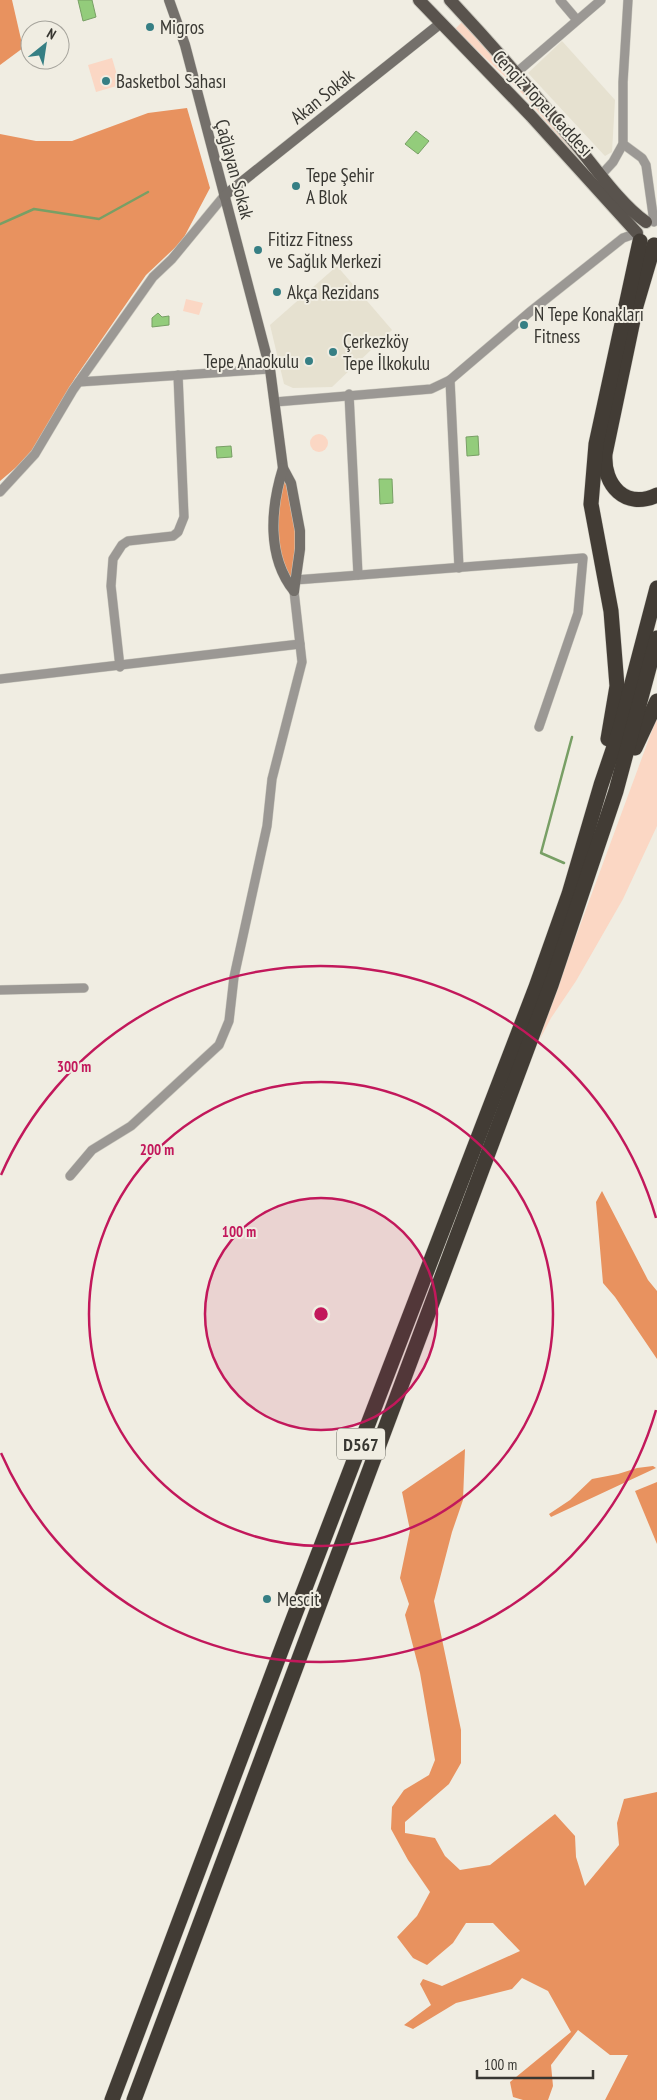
<svg xmlns="http://www.w3.org/2000/svg" width="657" height="2100" font-family="'PT Sans Narrow',sans-serif">
<rect width="100%" height="100%" fill="#f0ede2"/>
<g fill="#e6e1d0">
<polygon points="562,41 615,100 612,152 605,156 528,73"/>
<polygon points="337,266 392,330 332,387 293,388 284,384 270,325"/>
</g>
<g fill="#fbd7c4">
<polygon points="462,22 506,68 609,194 519,90 455,29"/>
<polygon points="112,58 120,85 96,92 88,65"/>
<polygon points="186,299 203,303 199,315 183,311"/>
<circle cx="319" cy="443" r="9"/>
<polygon points="657,717 657,826 623,899 576,981 551,1018 540,1039 547,1015"/>
</g>
<g fill="#e8925f">
<polygon points="0,0 12,0 23,48 0,65"/>
<polygon points="187,108 210,188 182,241 146,275 75,378 33,453 0,481 0,134 36,141 72,141 148,113"/>
<polygon points="284,476 298,537 291,584 275,536 278,498"/>
<polygon points="602,1191 648,1280 657,1291 657,1359 615,1297 603,1283 596,1202"/>
<polygon points="465,1449 463,1500 452,1532 434,1601 461,1730 461,1763 449,1784 405,1822 405,1833 435,1838 445,1856 460,1870 490,1865 555,1814 575,1836 576,1857 585,1886 619,1845 617,1823 624,1799 657,1792 657,2100 605,2100 628,2055 610,2055 578,2030 551,2065 553,2086 548,2100 523,2100 513,2097 510,2082 571,2032 548,1991 522,1978 512,1989 456,2003 413,2029 404,2025 431,2005 420,1984 423,1979 442,1986 520,1951 493,1923 466,1923 453,1943 427,1965 413,1958 397,1937 417,1916 430,1892 408,1860 391,1829 392,1807 404,1790 429,1775 435,1760 420,1673 405,1615 409,1604 400,1578 410,1530 402,1492"/>
<polygon points="653,1466 656,1468 551,1517 549,1514 570,1500 592,1479 618,1474 637,1468"/>
<polygon points="657,1482 657,1544 635,1491"/>
</g>
<g fill="#93cc7b" stroke="#789f65">
<polygon points="78,0 92,0 96,17 83,21"/>
<polygon points="416,131 429,141 418,154 405,144"/>
<polygon points="158,313 162,317 169,316 169,325 152,327 152,318"/>
<polygon points="478,436 479,455 467,456 466,437"/>
<polygon points="231,446 232,457 217,458 216,447"/>
<polygon points="379,479 392,479 393,503 380,504"/>
</g>
<g fill="none" stroke-linecap="round" stroke-linejoin="round">
<g stroke="#789f65" stroke-width="2.5">
<polyline points="0,224 34,209 99,219 148,192"/>
<polyline points="564,863 541,853 572,737"/>
</g>
<defs>
<g id="street">
<polyline points="560,0 577,20"/>
<polyline points="516,73 601,0"/>
<polyline points="623,144 642,158 646,165 654,222"/>
<polyline points="602,174 613,162 623,144 623,82 628,0"/>
<polyline points="450,380 459,568"/>
<polyline points="79,382 270,369"/>
<polyline points="349,394 358,575"/>
<polyline points="275,402 431,389 450,380 531,311 623,238 637,233"/>
<polyline points="0,492 35,454 73,390 153,277 172,259 224,196"/>
<polyline points="295,580 583,558 578,613 539,727"/>
<polyline points="120,667 111,586 113,559 122,545 128,541 173,536 178,532 184,517 178,375"/>
<polyline points="0,679 300,644"/>
<polyline points="0,990 84,988"/>
<polyline points="70,1176 92,1150 131,1126 219,1045 229,1021 234,977 267,826 272,779 302,662 294,591"/>
</g>
<g id="secondary">
<polyline points="169,0 185,45 270,369 283,468 291,483 300,531 300,549 294,591"/>
<polyline points="224,196 441,23"/>
<path d="M 283,468 C 271,507 266,556 294,591"/>
</g>
<g id="primary">
<polyline points="419,0 531,116 637,233"/>
<path d="M 450,0 C 493,46 534,93 574,142 C 594,166 621,205 646,222"/>
</g>
<g id="highway">
<path d="M 654,245 L 636,306 L 605,454 C 603,485 625,510 657,495"/>
<polyline points="608,739 617,686 611,611 591,504 596,444 640,241"/>
<polyline points="635,748 657,701"/>
<polyline points="112,2100 287,1635 536,987 569,894 601,785 620,729 657,588"/>
<polyline points="134,2100 551,985 616,791 657,638"/>
</g>
</defs>
<use href="#street" stroke="#cbc9bf" stroke-width="10"/>
<use href="#secondary" stroke="#cbc9bf" stroke-width="11"/>
<use href="#primary" stroke="#cbc9bf" stroke-width="14"/>
<use href="#highway" stroke="#cbc9bf" stroke-width="16"/>
<use href="#street" stroke="#9b9894" stroke-width="9"/>
<use href="#secondary" stroke="#74706b" stroke-width="10"/>
<use href="#primary" stroke="#59534d" stroke-width="12"/>
<use href="#highway" stroke="#423c35" stroke-width="15"/>
</g>
<circle cx="321" cy="1314" r="116" fill="#c2185b" fill-opacity=".12"/>
<g fill="none" stroke="#c2185b" stroke-width="2.5">
<circle cx="321" cy="1314" r="116"/>
<circle cx="321" cy="1314" r="232"/>
<path d="M656 1410A349 349 0 0 1 1 1453M1 1175A349 349 0 0 1 656 1218"/>
</g>
<g fill="#367f84" stroke="#f0ede2" stroke-width="2">
<circle cx="150" cy="27" r="5"/>
<circle cx="106" cy="81" r="5"/>
<circle cx="296" cy="186" r="5"/>
<circle cx="258" cy="250" r="5"/>
<circle cx="277" cy="292" r="5"/>
<circle cx="524" cy="325" r="5"/>
<circle cx="333" cy="352" r="5"/>
<circle cx="309" cy="361" r="5"/>
<circle cx="267" cy="1599" r="5"/>
</g>
<g text-anchor="middle" dominant-baseline="central" stroke-width="4" stroke-linejoin="round" paint-order="stroke">
<rect fill="#f0ede2" stroke="#6f6e67" stroke-width="1" x="337" y="1428.5" width="48" height="31" rx="4"/>
<g font-size="18" font-weight="bold" fill="#383732">
<text x="361" y="1444">D567</text>
</g>
<g font-size="19" fill="#383732" stroke="#f0ede2" text-anchor="start">
<text x="160" y="27">Migros</text>
<text x="116" y="81">Basketbol Sahası</text>
<text x="306" y="175">Tepe Şehir<tspan x="306" dy="22">A Blok</tspan></text>
<text x="268" y="239">Fitizz Fitness<tspan x="268" dy="22">ve Sağlık Merkezi</tspan></text>
<text x="287" y="292">Akça Rezidans</text>
<text x="534" y="314">N Tepe Konakları<tspan x="534" dy="22">Fitness</tspan></text>
<text x="343" y="341">Çerkezköy<tspan x="343" dy="22">Tepe İlkokulu</tspan></text>
<text x="299" y="361" text-anchor="end">Tepe Anaokulu</text>
<text x="277" y="1599">Mescit</text>
</g>
<g font-size="19" fill="#383732" stroke="#f0ede2">
<text transform="translate(322 96) rotate(-39)">Akan Sokak</text>
<text transform="translate(543 103) rotate(47)">Cengiz Topel Caddesi</text>
<text transform="translate(235 169) rotate(75)">Çağlayan Sokak</text>
</g>
</g>
<circle cx="321" cy="1314" r="8" fill="#c2185b" stroke="#f0ede2" stroke-width="2.5"/>
<g font-size="15" text-anchor="middle" font-weight="bold" fill="#c2185b" stroke="#f0ede2" stroke-width="4" stroke-linejoin="round" paint-order="stroke">
<text x="74" y="1072">300 m</text>
<text x="157" y="1155">200 m</text>
<text x="239" y="1237">100 m</text>
</g>
<g transform="translate(45 45) rotate(30)"><circle r="24" fill="#f0ede2" stroke="#a6a49c"/>
<path d="M0-4L9 19L0 12L-9 19Z" fill="#367f84"/>
<text y="-8" font-size="14" font-weight="bold" text-anchor="middle" fill="#383732">N</text>
</g>
<path d="M477 2070v8h116v-8" fill="none" stroke="#383732" stroke-width="2.5"/>
<text x="484" y="2070" font-size="15" fill="#383732" stroke="#f0ede2" stroke-width="4" paint-order="stroke">100 m</text>
</svg>
